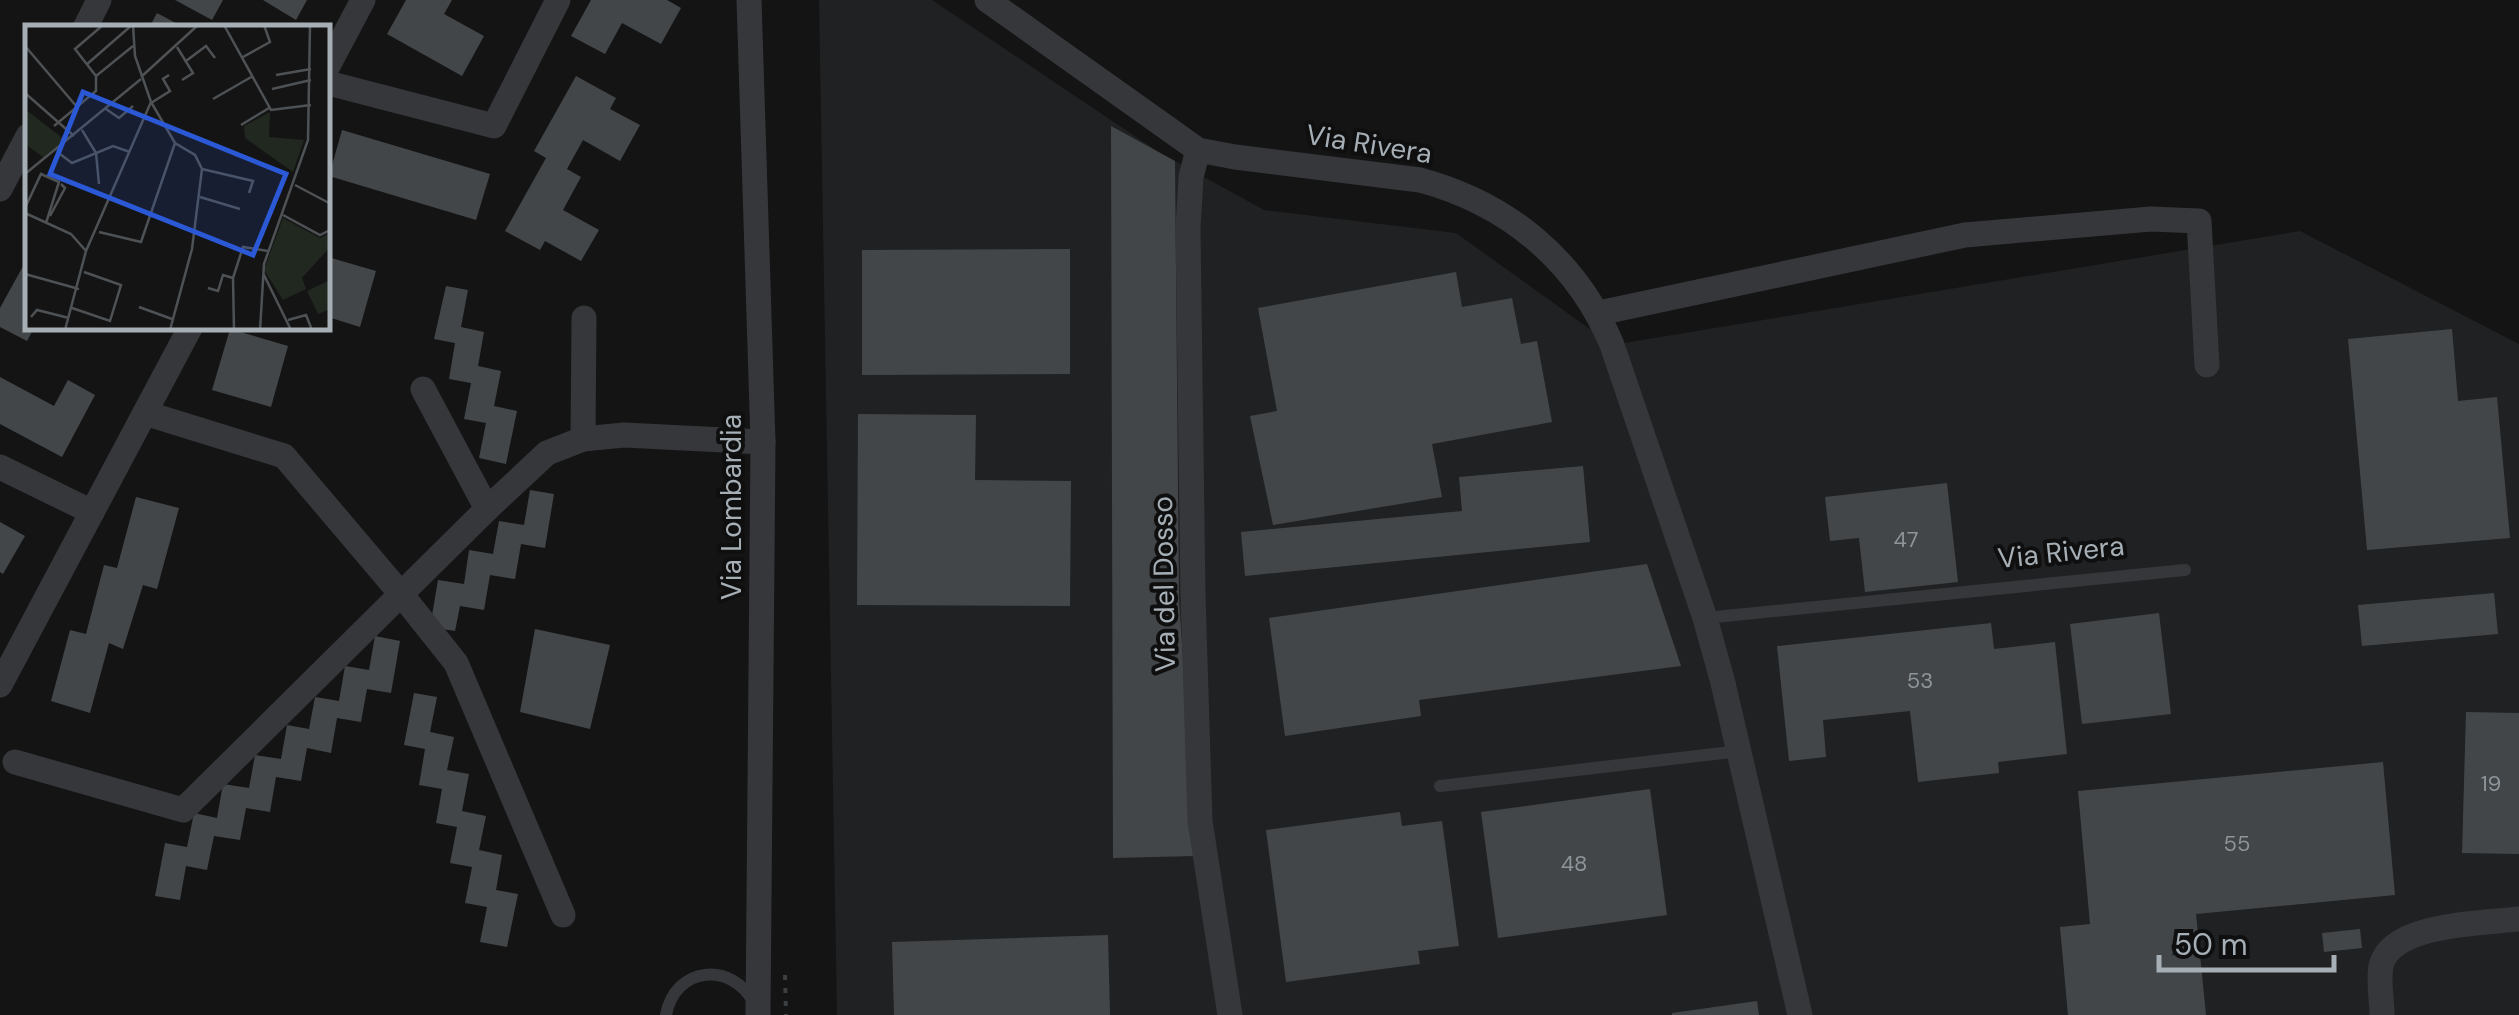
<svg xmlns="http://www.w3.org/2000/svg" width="2519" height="1015" font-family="'DM Sans',sans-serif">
<rect width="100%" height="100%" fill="#141415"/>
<polygon fill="#202122" points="819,0 932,0 1157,151 1264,210 1456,233 1612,345 2300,231 2519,344 2519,1015 837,1015"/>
<g fill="#434648">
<polygon points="175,0 223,0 212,20"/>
<polygon points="263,0 307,0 296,20"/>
<polygon points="406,0 452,0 444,14 484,36 462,76 387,34"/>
<polygon points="591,0 667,0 681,8 661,44 622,23 605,54 571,36"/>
<polygon points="157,13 185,28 149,28"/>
<polygon points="576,76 616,98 610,109 640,125 620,161 583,140 567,169 581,177 563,210 599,230 581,261 545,241 540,250 505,231 546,158 534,151"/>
<polygon points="1111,126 1175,161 1179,599 1196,856 1113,858"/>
<polygon points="342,130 490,174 476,220 329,176"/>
<polygon points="1070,249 1070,374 862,375 862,250"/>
<polygon points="28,257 28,328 34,328 27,341 0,327 0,308"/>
<polygon points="328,257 376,271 360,327 328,317"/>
<polygon points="1456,272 1462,307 1512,298 1521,344 1537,341 1552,422 1432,444 1442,497 1273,525 1250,416 1277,411 1258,308"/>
<polygon points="446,286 468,290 461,327 484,332 478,366 501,371 494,406 517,411 506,464 479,458 486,423 464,419 471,383 449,379 455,343 434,339"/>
<polygon points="230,329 288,346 271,407 212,390"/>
<polygon points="2452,329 2458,401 2497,397 2510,538 2367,550 2348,339"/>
<polygon points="0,377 54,406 68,380 95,395 62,457 0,424"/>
<polygon points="858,414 976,415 975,480 1071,481 1070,606 857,605"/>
<polygon points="1583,466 1590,542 1245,576 1241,532 1462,511 1459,477"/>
<polygon points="1947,483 1958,582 1865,592 1859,538 1830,541 1825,497"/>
<polygon points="530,490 554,494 545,548 521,544 515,579 490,575 484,610 460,606 455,631 430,627 438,580 464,584 469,550 493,554 499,521 524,525"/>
<polygon points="136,497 179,508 157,589 143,585 123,649 109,643 90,713 51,701 70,630 86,634 104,565 117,568"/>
<polygon points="0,522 25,536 3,574 0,572"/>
<polygon points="1647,564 1681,666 1419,700 1421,716 1285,736 1269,618"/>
<polygon points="2494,593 2498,634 2362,646 2358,605"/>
<polygon points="2159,613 2171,714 2082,724 2070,624"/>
<polygon points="1991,623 1994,649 2055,642 2067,754 1998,762 1999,773 1918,782 1910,711 1823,720 1826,757 1789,761 1777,646"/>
<polygon points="535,629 610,645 590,729 520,712"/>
<polygon points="375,636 400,641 391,693 367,689 361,722 337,718 331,753 307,748 301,781 276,777 270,812 246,808 240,840 214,836 207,870 186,866 180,900 155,896 165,843 187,847 194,813 217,818 223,784 249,788 255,755 281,759 287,725 309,729 315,697 339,701 345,666 369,670"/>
<polygon points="414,693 437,697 430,732 454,737 447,770 469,774 462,811 486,816 479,850 502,855 496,890 518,894 507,947 480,942 487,907 465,903 472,867 450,863 457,827 436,823 442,789 419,785 425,749 404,745"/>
<polygon points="2466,712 2519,713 2519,854 2462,853"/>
<polygon points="2383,762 2395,895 2196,914 2206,1015 2068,1015 2060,927 2090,924 2078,791"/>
<polygon points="1650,789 1667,915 1498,938 1481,812"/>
<polygon points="1400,812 1402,826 1442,821 1459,946 1418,951 1420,964 1286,982 1266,830"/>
<polygon points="2360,929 2362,948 2324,952 2322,933"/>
<polygon points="1108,935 1110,1015 894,1015 892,942"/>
<polygon points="1757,1001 1759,1015 1672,1015 1672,1013"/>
</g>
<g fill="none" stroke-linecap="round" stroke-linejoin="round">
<polyline stroke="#3b3f41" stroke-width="4" stroke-dasharray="5 8" stroke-linecap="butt" points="785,975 786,1015"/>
<g stroke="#35373a" stroke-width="12">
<polyline points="1705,618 2185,570"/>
<polyline points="1440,786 1740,751"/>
<path d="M 666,1015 C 675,966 732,961 754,1003"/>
</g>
<g stroke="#35373a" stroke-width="25">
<polyline points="749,0 763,442 758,1015"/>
<path d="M 987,0 L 1198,150 L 1235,157 L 1420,180 C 1509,204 1577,261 1612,345 L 1705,618 L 1723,683 L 1800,1015"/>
<polyline points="85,28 99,0"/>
<polyline points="328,66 363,0"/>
<polyline points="328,83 494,126 558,0"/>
<polyline points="1198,150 1191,177 1188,228 1193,596 1200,821 1230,1015"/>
<polyline points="0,189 28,136"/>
<polyline points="1599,313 1965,235 2151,219 2199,221 2207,365"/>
<polyline points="423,389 487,509"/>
<polyline points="145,413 284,456 401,594 456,663 563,915"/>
<polyline points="583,439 584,318"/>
<polyline points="0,467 92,512"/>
<polyline points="0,685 190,328"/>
<polyline points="15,762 183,810 487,509 547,453 583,439 624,435 763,442"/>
<path d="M 2382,1015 C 2382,1000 2378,981 2381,966 C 2390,923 2485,923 2519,919"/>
</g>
</g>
<g text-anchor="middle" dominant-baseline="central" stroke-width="8" stroke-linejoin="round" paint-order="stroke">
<g font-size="22" fill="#8d959a">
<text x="1906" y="539">47</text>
<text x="1920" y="680">53</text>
<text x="2491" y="783">19</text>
<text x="2237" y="843">55</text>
<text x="1574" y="863">48</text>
</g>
<g font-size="28" fill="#a6afb5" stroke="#0f0f10">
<text transform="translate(1369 144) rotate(9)">Via Rivera</text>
<text transform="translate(731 507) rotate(-90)">Via Lombardia</text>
<text transform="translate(2061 552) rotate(-6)">Via Rivera</text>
<text transform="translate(1164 584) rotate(-91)">Via del Dosso</text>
</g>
</g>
<g transform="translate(25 25)">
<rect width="305" height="305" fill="#141415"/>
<path d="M 0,84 L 40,115 L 18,132 L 0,119 ZM 245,87 L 244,112 L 279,115 L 268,147 L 220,113 L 219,101 ZM 258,193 L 295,213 L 305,208 L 305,222 L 277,253 L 281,264 L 258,275 L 239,245 ZM 305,255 L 305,284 L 293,289 L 282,266 Z" fill="#212820"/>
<path fill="none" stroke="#4e5255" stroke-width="2.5" d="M 108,0 L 110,31 L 126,77 L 150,118 L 170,130 L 177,144 L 167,224 L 145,305M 199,0 L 246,85 L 286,80M 0,21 L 52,82M 152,22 L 168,48 L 157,55M 218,32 L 245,17 L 239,0M 161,36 L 181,21 L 190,33M 61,40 L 107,0M 251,50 L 286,44M 71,51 L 50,24 L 78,0M 116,52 L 173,0M 247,64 L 286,55M 0,68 L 49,111M 188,74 L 228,51M 126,78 L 145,66 L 138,54 L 144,50M 81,84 L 94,93 L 108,81M 216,100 L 244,83M 29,101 L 71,66 L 71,51 L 108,21M 57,105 L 71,128 L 74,159M 35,129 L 47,138 L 88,121 L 105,127M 177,144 L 228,156 L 224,168M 0,149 L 116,54M 270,160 L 304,178M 175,172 L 215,184M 0,183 L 16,149 L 34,157 L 21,198M 0,188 L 46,209 L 61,226 L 40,305M 258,190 L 295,210 L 305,205M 25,191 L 40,163 L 36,159M 74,207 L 116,217 L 150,118M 61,226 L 126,77M 238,248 L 266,305M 0,249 L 54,264M 183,263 L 193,266 L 198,250 L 208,253M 114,282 L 147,294M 47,283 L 85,296 L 96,260 L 59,247M 6,292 L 12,285 L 44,293M 263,295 L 281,290 L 287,305M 209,305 L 208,253 L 218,222 L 243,226M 235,305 L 239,239 L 283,115 L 285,0"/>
<path fill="#2b58d4" fill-opacity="0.15" stroke="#2b58d4" stroke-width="5" d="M 58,67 L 261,149 L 228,230 L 25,149 Z"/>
<rect width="305" height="305" fill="none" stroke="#a6afb5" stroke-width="5"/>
</g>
<path d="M2159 955v15h175v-15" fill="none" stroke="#a6afb5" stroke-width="5"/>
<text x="2174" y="955" font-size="30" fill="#a6afb5" stroke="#0f0f10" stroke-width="8" paint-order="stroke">50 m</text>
</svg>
